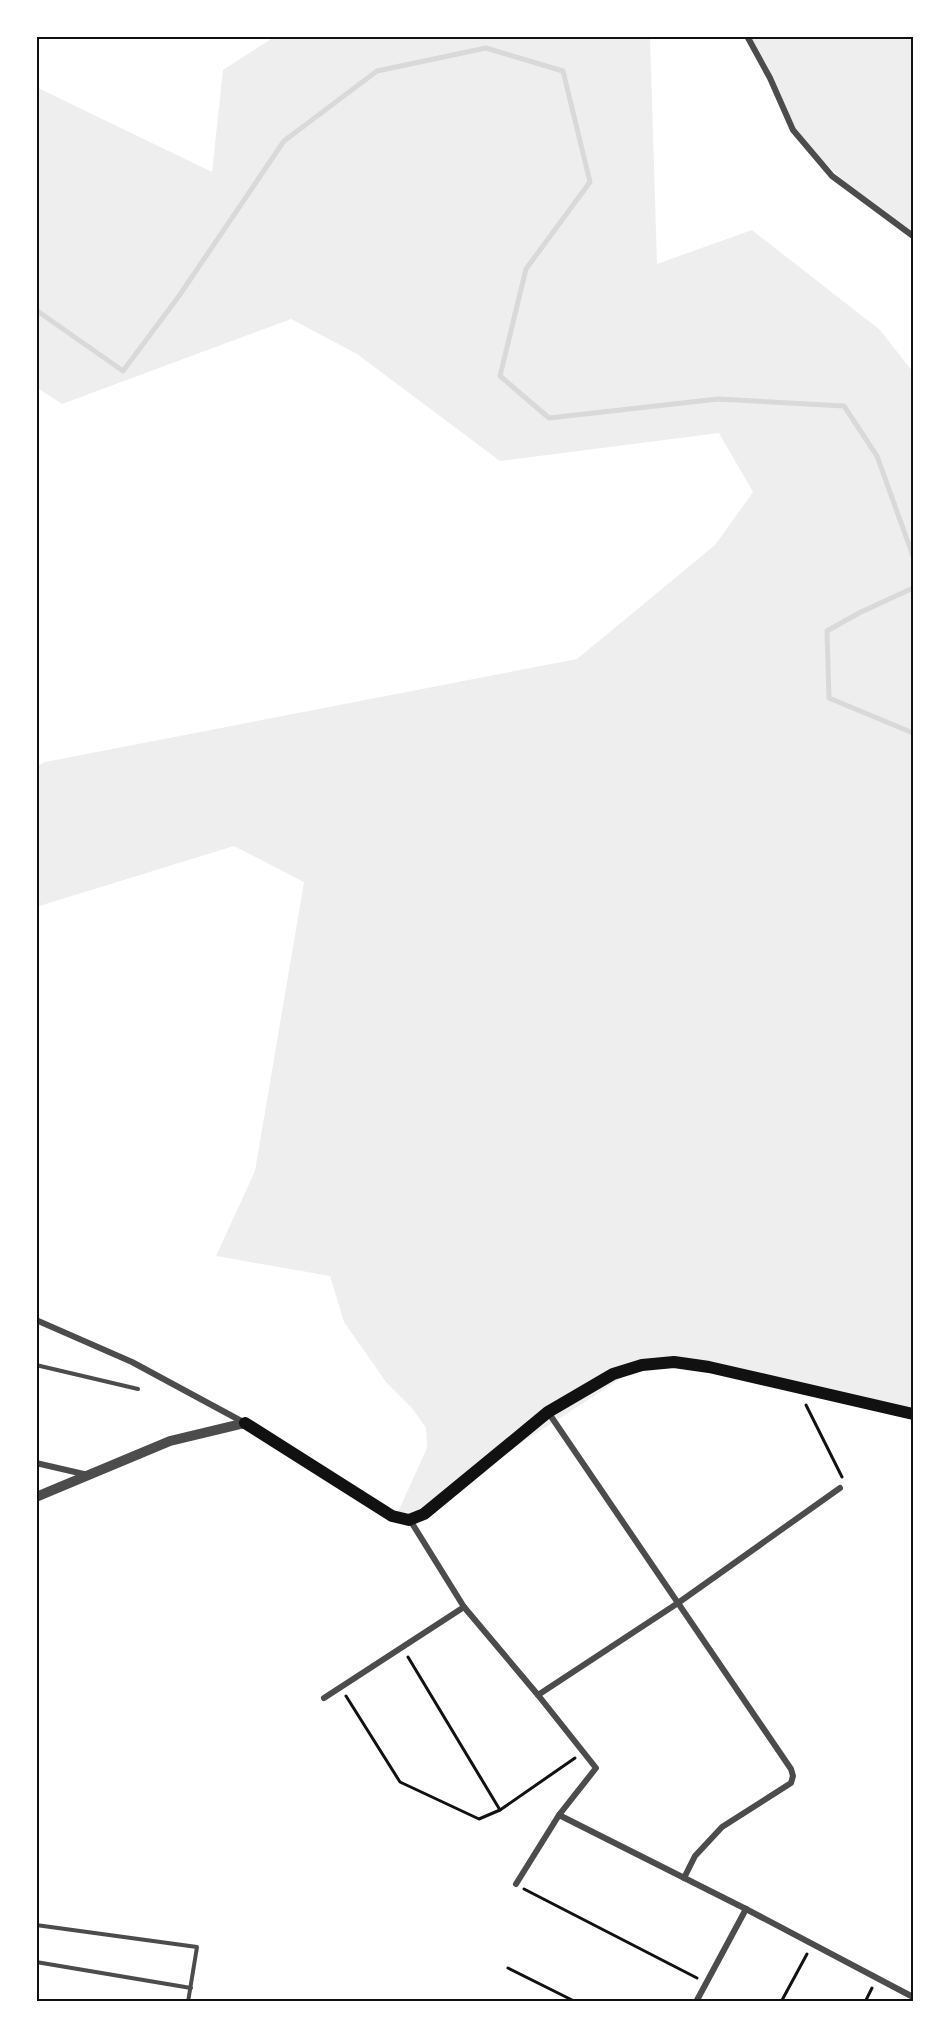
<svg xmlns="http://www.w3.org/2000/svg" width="949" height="2038" font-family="Manrope,sans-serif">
<rect width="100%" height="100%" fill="#fff"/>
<g fill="#eee">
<polygon points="276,36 650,36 657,264 752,230 880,330 913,372 913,1413 678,1360 642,1365 470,1476 424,1514 398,1512 427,1448 426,1428 412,1408 386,1382 344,1322 330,1276 216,1256 255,1171 304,882 234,846 36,907 36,767 45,762 577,659 715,545 753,492 719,433 500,461 357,354 291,319 62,404 36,387 36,87 212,172 223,70"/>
<polygon points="747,36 913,36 913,235 855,193 793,130"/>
</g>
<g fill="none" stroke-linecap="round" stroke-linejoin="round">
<g stroke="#d9d9d9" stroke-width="5">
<polyline points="36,310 123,371 179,296 284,141 377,71 486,48 563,71 590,182 526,269 500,376 549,418 718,399 844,406 877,456 913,556"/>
<polyline points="913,588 859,613 827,631 829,698 913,733"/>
</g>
<g stroke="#111" stroke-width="3">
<polyline points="806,1405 842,1477"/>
<polyline points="408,1657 500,1810"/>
<polyline points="346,1696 400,1782 479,1819 500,1810 575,1758"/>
<polyline points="524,1889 697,1978"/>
<polyline points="508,1968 576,2002"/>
<polyline points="781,2002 807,1954"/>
<polyline points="865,2002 872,1988"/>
</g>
<g stroke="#4c4c4c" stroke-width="4">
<polyline points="36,1365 138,1389"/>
<polyline points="36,1925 197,1947 188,2002"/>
<polyline points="36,1962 191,1988"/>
</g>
<g stroke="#4c4c4c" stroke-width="6">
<polyline points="747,36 770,78 793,130 832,176 913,236"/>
<polyline points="36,1320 132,1362 245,1423"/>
<polyline points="548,1412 791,1769 793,1776 791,1783 722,1827 695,1856 684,1878"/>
<polyline points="36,1463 88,1475"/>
<polyline points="410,1520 464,1607 538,1695 596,1768 559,1815 516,1884"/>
<polyline points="538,1695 678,1603 840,1488"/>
<polyline points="324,1698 464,1607"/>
<polyline points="559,1815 746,1909 913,1997"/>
<polyline points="696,2002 746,1909"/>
</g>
<polyline stroke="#4c4c4c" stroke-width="10" points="36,1497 170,1441 245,1423"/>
<polyline stroke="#111" stroke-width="12" points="245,1423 392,1516 409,1520 424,1514 548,1412 613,1374 642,1365 674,1362 709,1367 913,1414"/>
</g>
<rect width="949" height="2038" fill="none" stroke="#ffffff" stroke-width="75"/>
<rect x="38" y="38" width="874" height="1962" fill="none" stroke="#111" stroke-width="2"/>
</svg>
